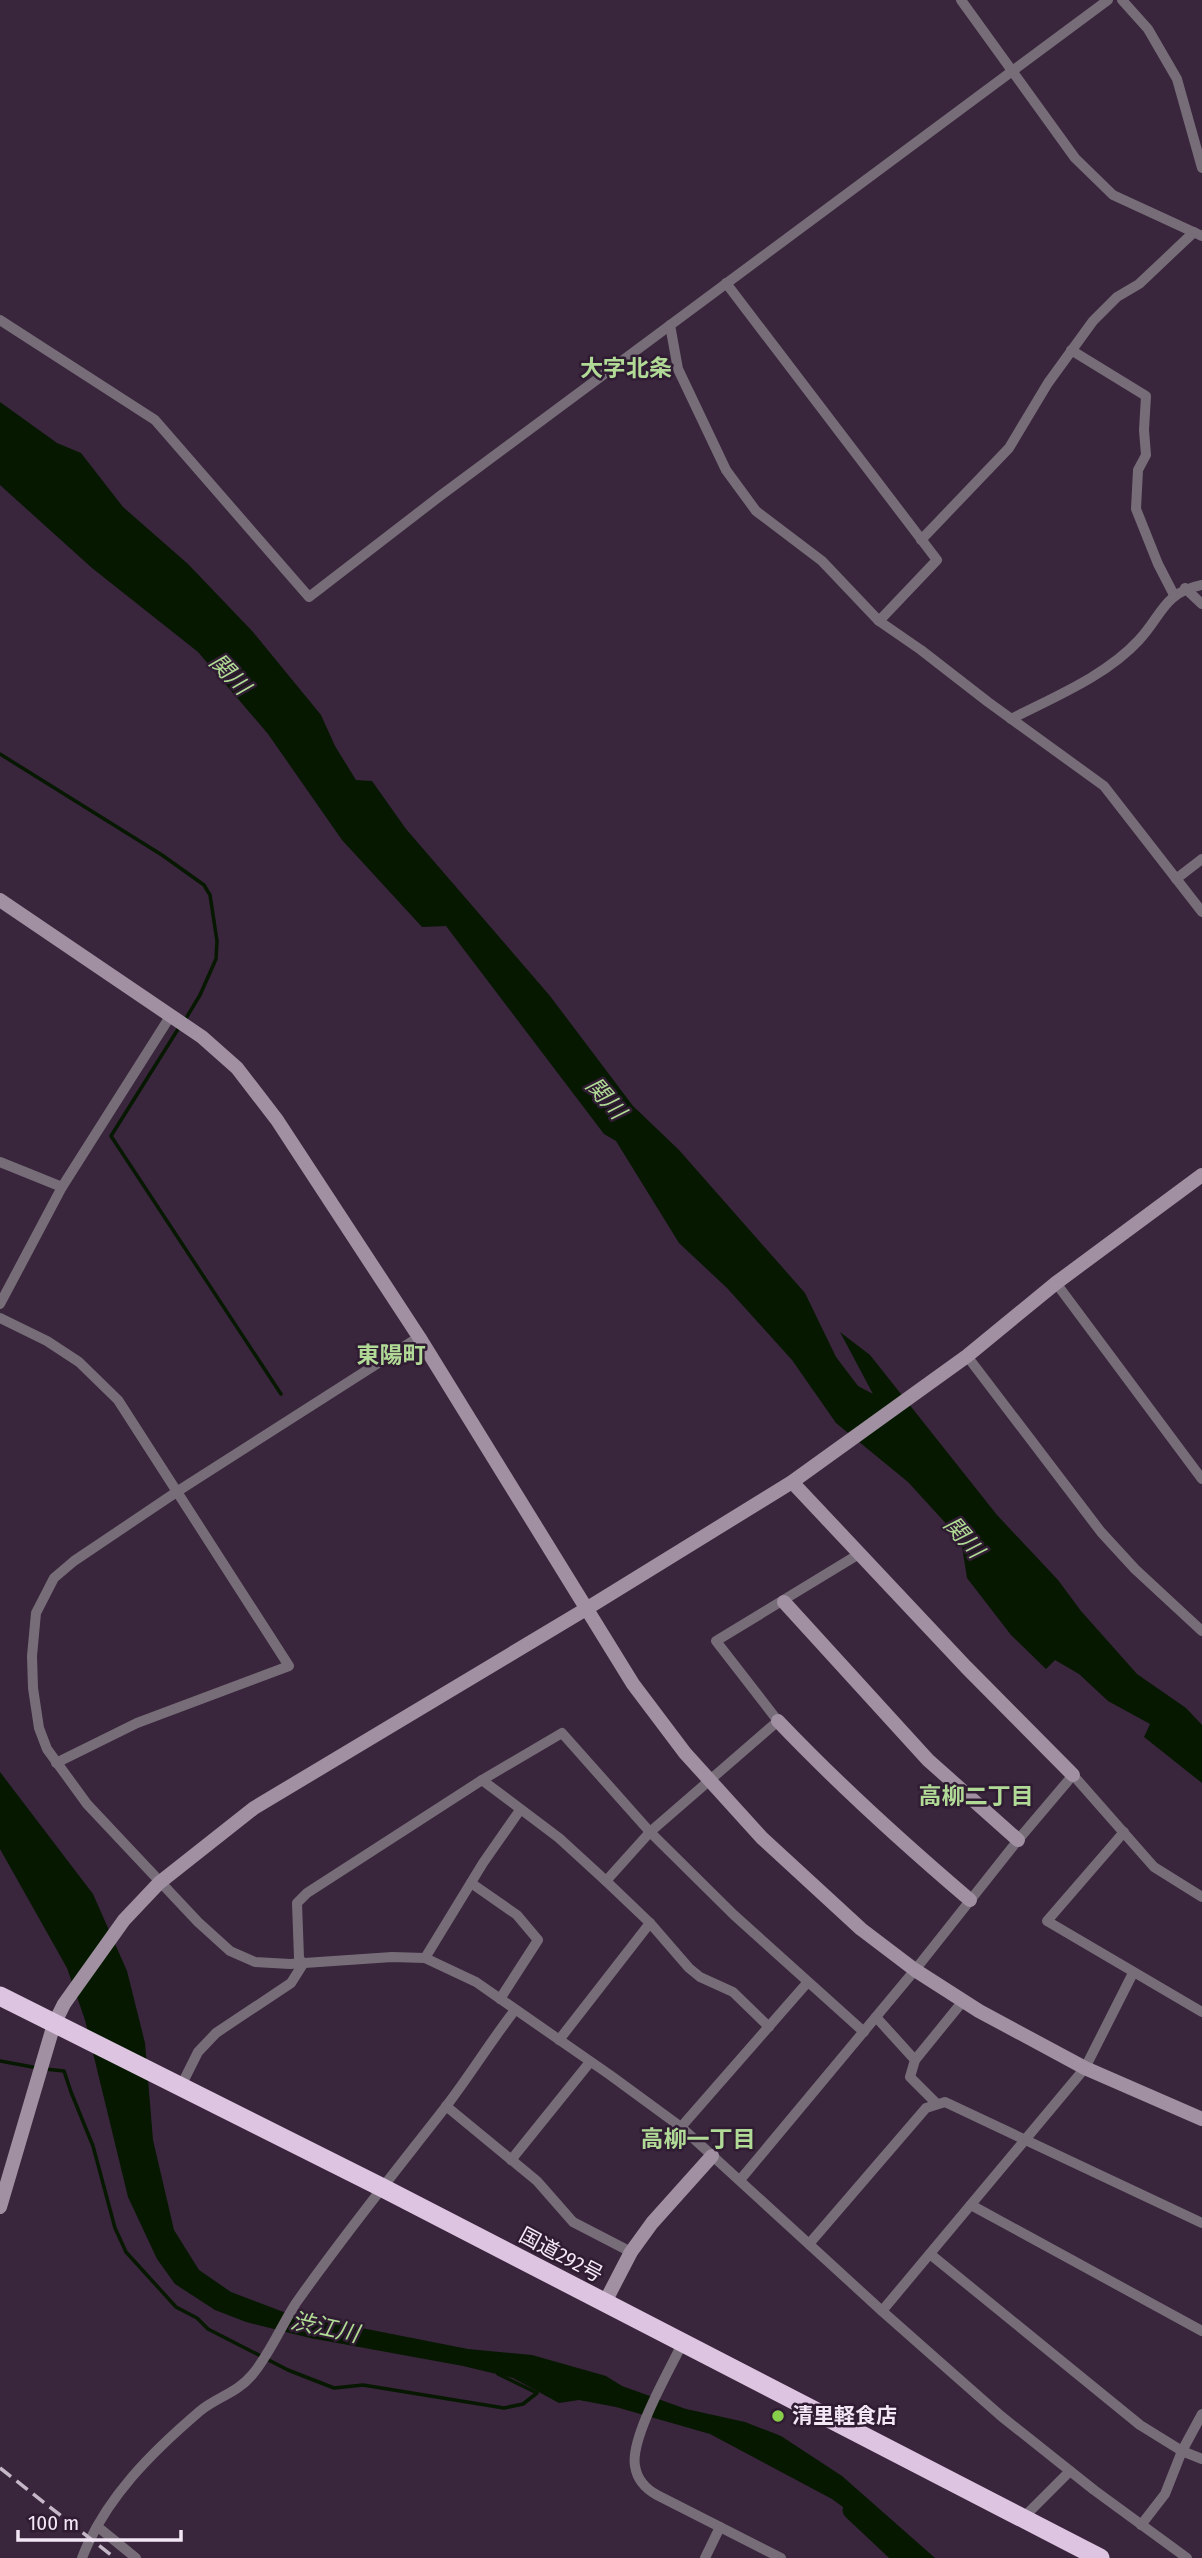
<svg xmlns="http://www.w3.org/2000/svg" width="1202" height="2558" font-family="'Fira Sans Condensed','Noto Sans JP',sans-serif">
<rect width="100%" height="100%" fill="#39253c"/>
<g fill="#071800">
<polygon points="0,402 57,443 81,453 123,507 188,564 253,632 321,715 335,746 356,780 372,781 406,829 550,996 633,1106 679,1150 805,1293 836,1357 858,1386 873,1394 840,1332 870,1355 997,1515 1058,1580 1081,1611 1137,1674 1186,1708 1202,1725 1202,1783 1144,1737 1150,1724 1108,1701 1079,1674 1055,1660 1046,1669 1011,1635 967,1578 961,1540 908,1482 836,1423 792,1360 727,1288 679,1243 616,1141 604,1134 446,926 422,927 342,840 268,734 198,652 92,568 0,485"/>
<polygon points="0,1772 93,1894 127,1971 145,2043 153,2140 174,2230 199,2270 231,2292 302,2319 316,2319 468,2349 532,2355 606,2376 622,2386 686,2409 745,2422 781,2436 842,2476 935,2558 907,2558 899,2548 832,2499 710,2434 616,2407 579,2400 559,2403 513,2378 463,2366 310,2338 246,2322 215,2310 175,2284 157,2259 128,2197 85,2020 67,1968 0,1849"/>
</g>
<g fill="none" stroke-linecap="round" stroke-linejoin="round">
<g stroke="#071800" stroke-width="3.5">
<polyline points="0,754 162,855 204,885 210,895 217,941 216,959 200,995 185,1020"/>
<polyline points="180,1026 111,1136 281,1394"/>
<polyline points="0,2061 38,2068"/>
<polyline points="45,2069 64,2071 71,2092 93,2146 115,2228 126,2252 176,2307 197,2318 208,2329 288,2370 334,2388 363,2385 504,2408 523,2404 537,2393 498,2374"/>
</g>
<polyline stroke="#071800" stroke-width="19" points="852,2510 903,2558"/>
<g stroke="#776d78" stroke-width="10">
<polyline points="961,0 1075,158 1113,195 1202,236"/>
<polyline points="1122,0 1148,29 1177,79 1202,168"/>
<polyline points="726,283 937,560 879,621"/>
<polyline points="0,320 155,420 309,597 440,496 1108,0"/>
<polyline points="670,325 678,369 726,470 756,511 822,561 879,621 921,650 988,702 1104,786 1202,912"/>
<polyline points="1071,350 1146,396 1144,430 1146,455 1138,470 1136,509 1158,564 1174,595"/>
<polyline points="921,540 1009,448 1048,383 1093,321 1117,297 1139,284 1194,232"/>
<polyline points="1185,588 1202,604"/>
<path d="M 1011,719 C 1054,697 1106,676 1139,640 C 1163,614 1163,593 1202,585"/>
<polyline points="1176,879 1202,859"/>
<polyline points="0,1162 62,1187"/>
<polyline points="1056,1283 1202,1479"/>
<polyline points="0,1304 62,1187 171,1015"/>
<polyline points="0,1318 47,1341 79,1362 118,1400 289,1666 137,1723 56,1763"/>
<polyline points="419,1337 178,1491 74,1561 54,1578 36,1613 32,1656 33,1688 39,1728 47,1749 87,1804 198,1922 230,1951 255,1962 290,1964 392,1957 425,1958 476,1982 610,2075 681,2127 882,2311 1001,2416 1094,2490 1187,2558"/>
<polyline points="967,1356 1101,1532 1135,1569 1202,1631"/>
<polyline points="482,1780 559,1838 606,1881 650,1923 689,1968 700,1977 733,1992 769,2027"/>
<polyline points="1124,1832 1047,1921 1202,2012"/>
<polyline points="606,1881 650,1832 778,1721 716,1641 859,1554"/>
<polyline points="471,1883 517,1915 538,1940 500,1999"/>
<polyline points="425,1958 483,1863 520,1810"/>
<polyline points="303,1964 299,1958 297,1903 307,1893 482,1780 562,1733 650,1832 734,1915 864,2032"/>
<polyline points="876,2017 915,2060 910,2077 937,2104"/>
<polyline points="559,2040 650,1923"/>
<polyline points="915,2060 963,2001"/>
<polyline points="181,2086 198,2052 216,2033 291,1983 303,1964"/>
<polyline points="446,2106 537,2181 573,2222 631,2252"/>
<polyline points="681,2127 807,1983"/>
<polyline points="511,2160 590,2062"/>
<polyline points="740,2180 915,1970 1018,1840 1073,1775 1154,1867 1202,1897"/>
<polyline points="971,2205 1202,2331"/>
<polyline points="809,2244 926,2108 945,2102 1202,2223"/>
<polyline points="930,2254 1140,2425 1182,2451 1202,2459"/>
<polyline points="882,2311 1085,2068 1133,1973"/>
<path d="M 682,2344 C 669,2371 630,2438 635,2466 C 637,2479 646,2489 657,2495 L 781,2558"/>
<polyline points="1023,2518 1070,2471"/>
<polyline points="1141,2525 1165,2494 1182,2451 1202,2414"/>
<polyline points="98,2527 136,2558"/>
<path d="M 82,2558 C 105,2498 152,2452 200,2411 C 217,2397 237,2393 252,2375 C 270,2354 281,2326 296,2303 C 343,2236 394,2173 444,2109 C 469,2077 490,2042 515,2010"/>
<polyline points="705,2558 720,2527"/>
</g>
<g stroke="#a090a2" stroke-width="14">
<polyline points="0,900 202,1037 237,1068 277,1120 419,1337 633,1684 685,1753 762,1838 861,1929 915,1970 979,2011 1085,2068 1202,2119"/>
<polyline points="792,1482 966,1667 1073,1775"/>
<polyline points="784,1602 928,1760 1018,1840"/>
<path d="M 778,1721 C 839,1785 903,1843 970,1900"/>
<polyline points="0,2207 54,2024 64,2004 124,1920 159,1883 254,1808 586,1609 792,1482 967,1356 1056,1283 1202,1175"/>
<polyline points="604,2304 631,2252 652,2223 712,2156"/>
</g>
<polyline stroke="#ddc4e0" stroke-width="19" points="0,1996 383,2188 1100,2558"/>
<polyline stroke="#c5b7c8" stroke-width="3.5" stroke-dasharray="14 7" stroke-linecap="butt" points="0,2468 115,2558"/>
</g>
<circle fill="#87cf4b" stroke="#2f1c32" stroke-width="2.5" cx="778" cy="2416" r="7"/>
<g text-anchor="middle" dominant-baseline="central" stroke-width="5" stroke-linejoin="round" paint-order="stroke">
<g font-size="21" fill="#f3e6f5" stroke="#2f1c32">
<text transform="translate(561 2255) rotate(28)">国道292号</text>
</g>
<g font-size="21" font-weight="bold" fill="#f3e6f5" stroke="#2f1c32" text-anchor="start">
<text x="792" y="2416">清里軽食店</text>
</g>
<g font-size="23" font-weight="bold" fill="#b2da97" stroke="#2f1c32">
<text x="626" y="368">大字北条</text>
<text x="391" y="1355">東陽町</text>
<text x="976" y="1796">高柳二丁目</text>
<text x="698" y="2139">高柳一丁目</text>
</g>
<g font-size="23" font-style="italic" fill="#b0db94" stroke="#2f1c32">
<text transform="translate(230 674) rotate(46)">関川</text>
<text transform="translate(606 1098) rotate(49)">関川</text>
<text transform="translate(964 1537) rotate(49)">関川</text>
<text transform="translate(325 2327) rotate(12)">渋江川</text>
</g>
</g>
<path d="M18 2530v10h163v-10" fill="none" stroke="#f3e6f5" stroke-width="3.5"/>
<text x="28" y="2530" font-size="21" fill="#f3e6f5" stroke="#2f1c32" stroke-width="5" paint-order="stroke">100 m</text>
</svg>
